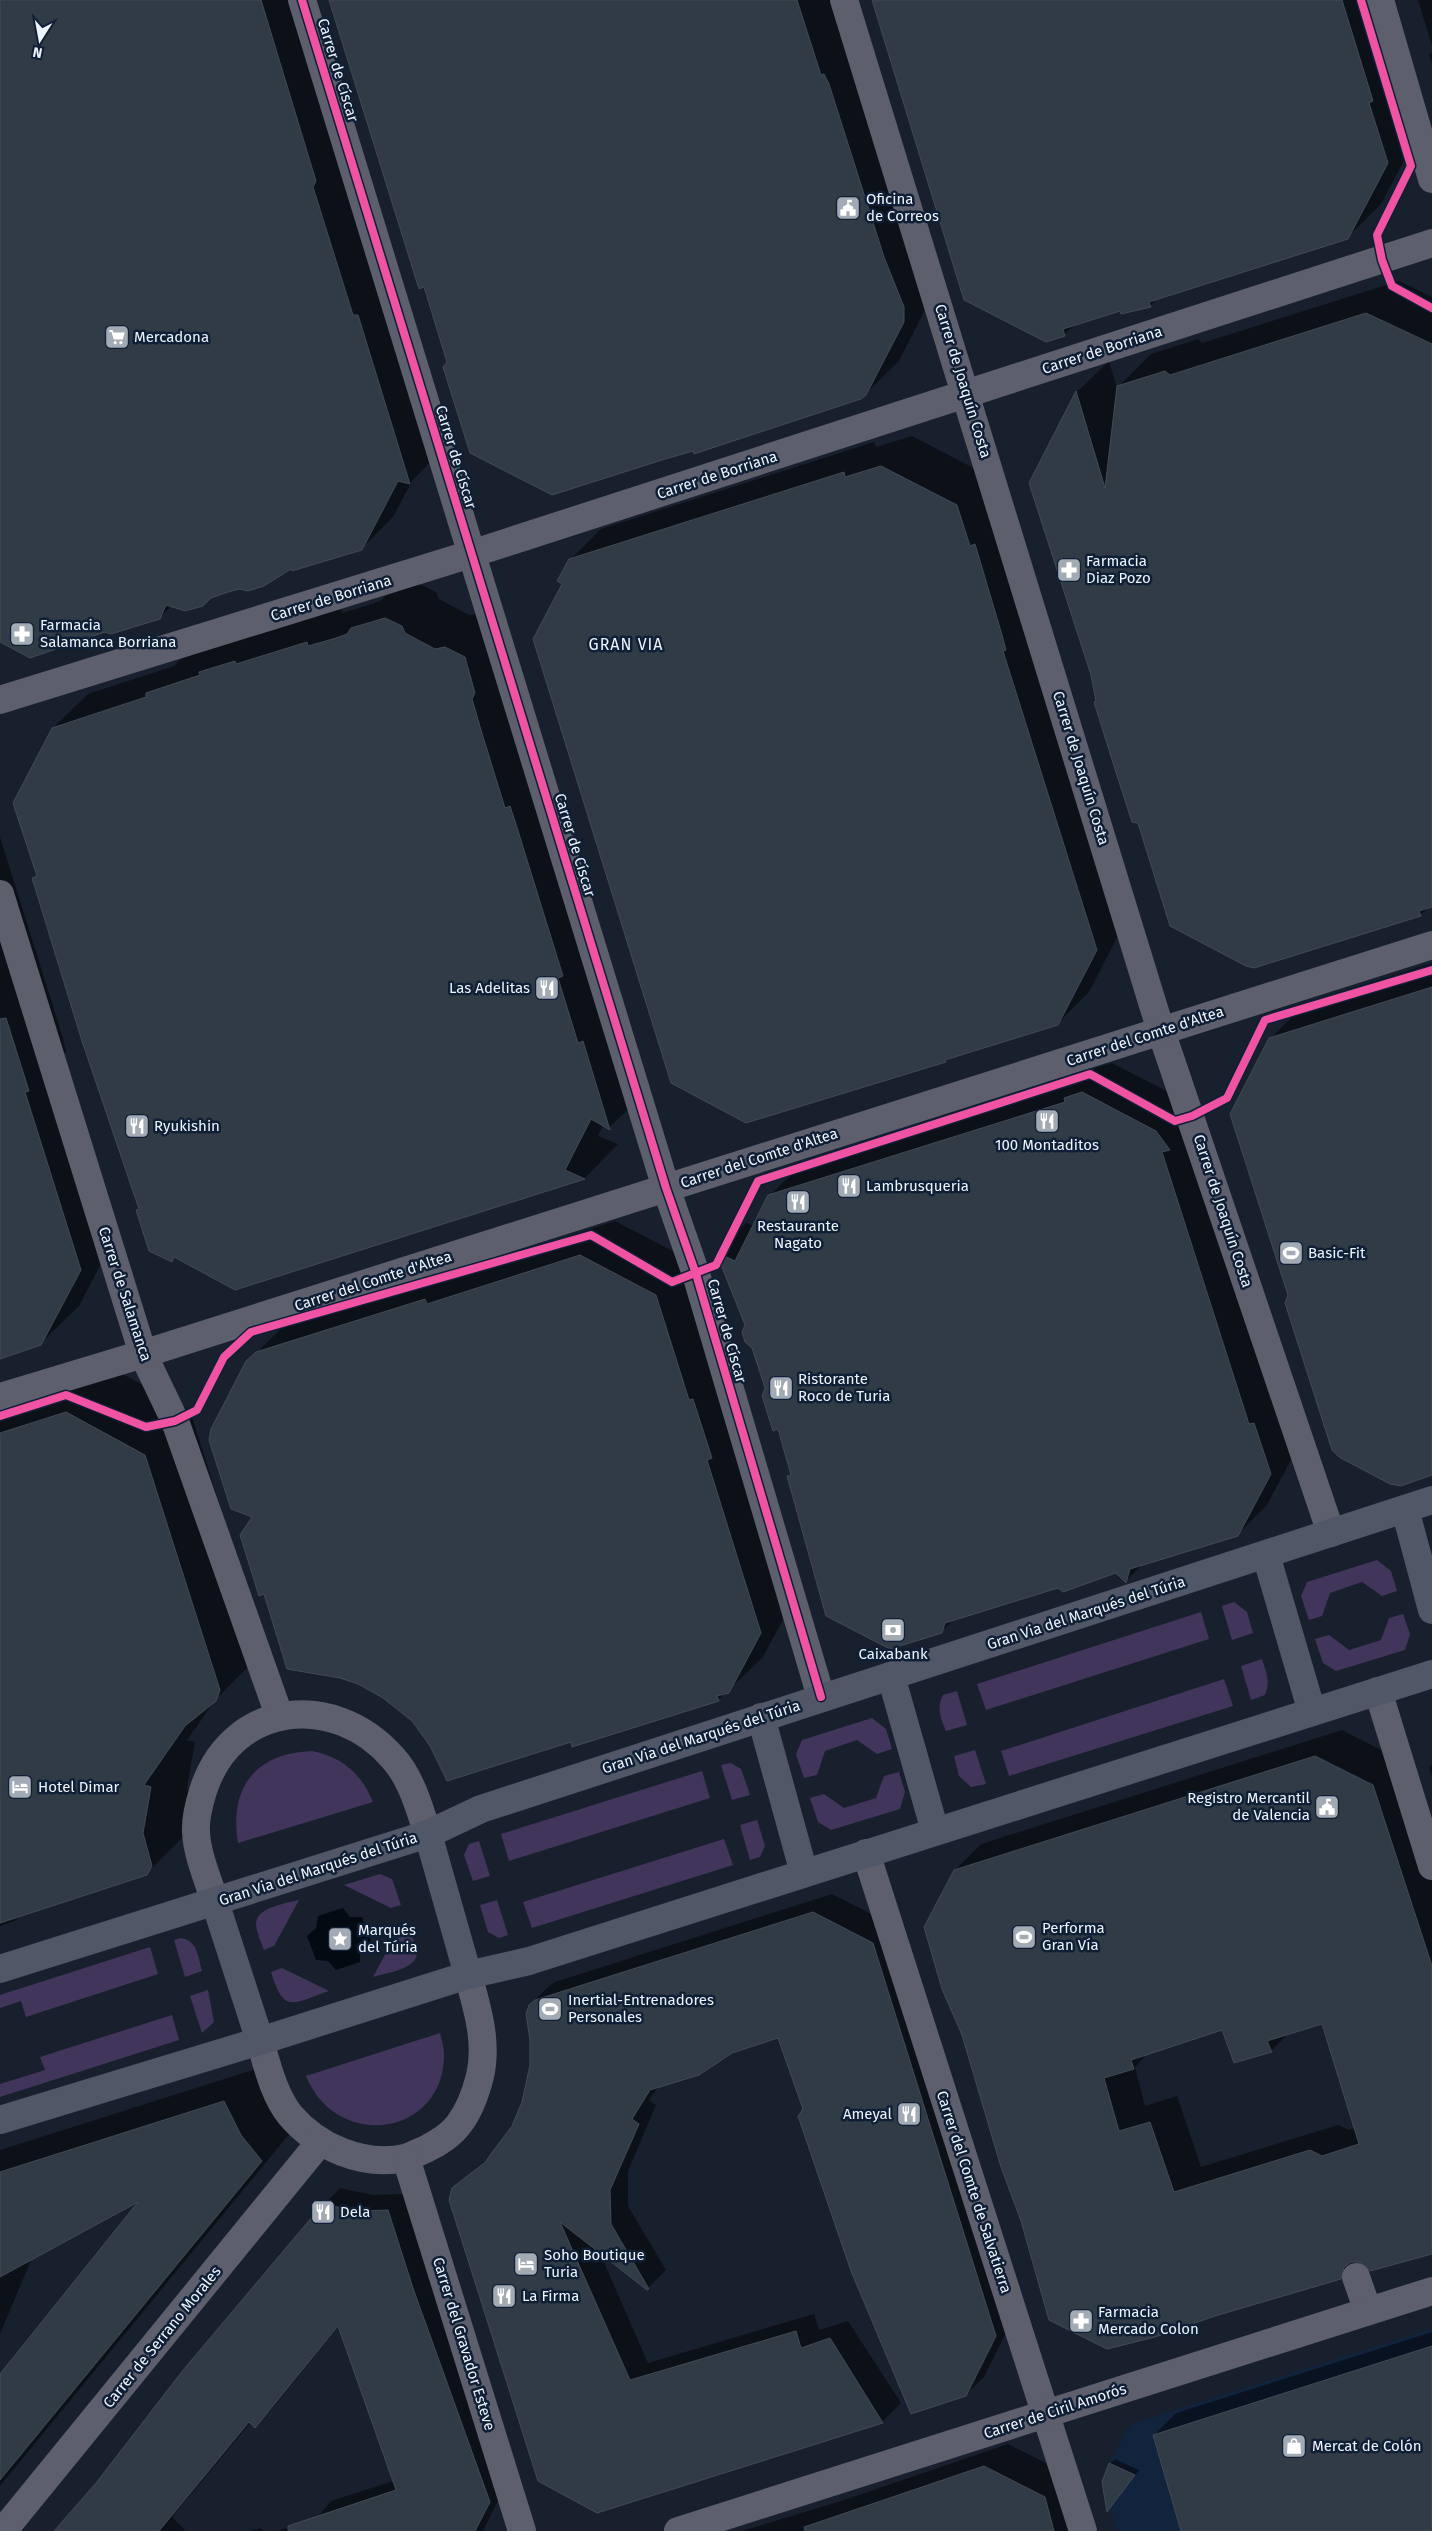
<svg xmlns="http://www.w3.org/2000/svg" width="1432" height="2531" font-family="'Fira Sans',sans-serif">
<rect width="100%" height="100%" fill="#18202d"/>
<polygon fill="#12233d" points="1432,2329 1432,2531 1117,2531 1103,2487 1103,2476 1127,2430 1134,2423"/>
<g fill="#41355b">
<polygon points="1377,1560 1391,1571 1397,1591 1382,1596 1362,1582 1330,1593 1322,1616 1309,1620 1301,1596 1307,1582"/>
<polygon points="1234,1602 1247,1612 1253,1633 1232,1640 1222,1606"/>
<polygon points="1201,1612 1209,1639 986,1710 977,1684"/>
<polygon points="1403,1614 1410,1634 1405,1650 1336,1671 1323,1663 1315,1639 1329,1635 1349,1650 1381,1640 1389,1618"/>
<path d="M 1262,1659 C 1266,1673 1271,1681 1265,1695 L 1251,1700 L 1241,1666 Z"/>
<polygon points="1224,1679 1233,1706 1009,1776 1001,1751"/>
<path d="M 957,1691 L 967,1725 L 946,1731 C 941,1718 936,1709 943,1695 Z"/>
<polygon points="872,1718 886,1729 892,1749 877,1754 857,1740 825,1751 817,1775 804,1778 796,1754 802,1740"/>
<polygon points="975,1750 986,1784 971,1787 959,1776 954,1756"/>
<path d="M 312,1751 C 342,1757 361,1773 373,1802 L 238,1843 C 229,1789 254,1753 312,1751 Z"/>
<polygon points="731,1763 741,1769 750,1795 732,1800 721,1765"/>
<polygon points="702,1771 710,1798 509,1861 501,1834"/>
<polygon points="899,1772 905,1792 900,1809 831,1830 818,1822 810,1798 824,1794 844,1808 876,1798 884,1776"/>
<polygon points="757,1820 765,1846 760,1857 750,1860 740,1825"/>
<polygon points="724,1839 733,1865 532,1928 523,1902"/>
<polygon points="479,1841 490,1876 473,1881 464,1855 469,1844"/>
<polygon points="380,1874 392,1879 401,1905 391,1908 344,1885"/>
<path d="M 299,1900 L 274,1946 L 264,1950 C 261,1942 256,1931 256,1923 C 257,1907 287,1903 299,1900 Z"/>
<polygon points="497,1900 508,1935 499,1938 488,1932 480,1905"/>
<path d="M 408,1927 C 411,1935 417,1945 417,1954 C 415,1970 385,1973 373,1977 L 398,1931 Z"/>
<path d="M 181,1938 C 198,1941 198,1957 202,1971 L 185,1977 L 174,1940 Z"/>
<polygon points="150,1947 158,1974 26,2017 21,2001 0,2008 0,1995"/>
<path d="M 282,1968 L 329,1991 C 293,2003 284,2015 271,1972 Z"/>
<polygon points="208,1990 214,2022 202,2033 190,1996"/>
<polygon points="172,2015 179,2040 0,2097 0,2084 45,2070 40,2057"/>
<path d="M 440,2033 C 442,2040 444,2048 444,2056 C 443,2136 337,2152 306,2076 Z"/>
</g>
<polygon fill="#020b12" points="343,1908 350,1917 362,1917 371,1941 360,1949 360,1962 336,1970 328,1961 316,1960 307,1936 316,1928 318,1916"/>
<g fill="#0007" fill-rule="evenodd">
<polygon points="0,0 301,0 440,452 412,481 393,517 361,549 292,567 171,606 159,618 105,630 0,639"/>
<polygon points="330,0 840,0 936,288 899,361 865,394 694,450 448,362"/>
<polygon points="873,0 1385,0 1421,129 1381,204 1347,238 1158,298 1150,306 1121,310 1075,324 1064,335"/>
<polygon points="1418,0 1432,0 1432,46"/>
<polygon points="1432,52 1432,63 1429,55"/>
<polygon points="1399,281 1432,297 1432,905 1420,915 1139,822 1098,700 1092,675 1031,483 1077,392 1109,361 1117,388 1151,354 1198,339 1202,343"/>
<polygon points="912,436 987,475 1127,918 1089,992 1058,1023 948,1058 945,1061 564,583 570,560 601,529 874,442 876,447"/>
<polygon points="419,584 436,592 439,599 469,615 479,614 643,1095 609,1128 603,1125 598,1136 618,1144 585,1178 235,1289 175,1257 171,1261 138,1210 140,1208 34,878 37,875 53,728 88,694 174,666 181,659 269,627 270,631 341,609 342,613 369,605 380,601 387,595"/>
<polygon points="0,837 63,1038 66,1052 63,1055 118,1231 79,1306 40,1344 0,1357"/>
<polygon points="1432,963 1432,1474 1290,1295 1270,1039 1306,1003"/>
<polygon points="1112,1063 1186,1101 1300,1443 1267,1505 1237,1535 1143,1564 1126,1581 1116,1571 1058,1586 954,1619 941,1632 788,1477 792,1473 746,1325 717,1252 746,1223 754,1226 769,1196 800,1166 1087,1076 1095,1068"/>
<polygon points="615,1221 690,1260 795,1597 763,1657 718,1700 572,1740 431,1745 254,1516 247,1362 292,1318 460,1265 461,1269 489,1262"/>
<polygon points="111,1368 190,1410 263,1644 260,1655 216,1699 187,1740 195,1742 187,1788 195,1820 191,1829 146,1874 22,1914 15,1921 0,1926 0,1404"/>
<path d="M 1342,1730 L 1399,1759 L 1432,1860 L 1432,2252 L 1357,2261 L 1340,2278 L 1215,2315 L 955,1870 L 981,1844 ZM 1323,2022 L 1355,2128 L 1349,2130 L 1338,2125 L 1201,2167 L 1177,2096 L 1145,2106 L 1135,2067 L 1148,2053 L 1223,2029 L 1271,2051 L 1289,2033 Z"/>
<polygon points="1432,1763 1432,1776 1429,1768"/>
<polygon points="832,1894 891,1924 1014,2317 984,2377 965,2395 804,2109 778,2037 731,2051 658,2087 649,2100 656,2105 628,2171 628,2206 666,2270 647,2289 599,2251 648,2363 814,2314 819,2330 848,2321 901,2403 882,2422 597,2511 453,2188 493,2153 513,2126 523,2103 531,2065 530,2005 549,1986 555,1982"/>
<polygon points="259,2068 295,2127 0,2486 0,2376 142,2198 32,2258 0,2334 0,2150"/>
<polygon points="340,2188 373,2195 404,2194 506,2484 483,2531 277,2531 315,2520 331,2501 393,2481 339,2326 271,2410 255,2426 251,2422 172,2517 186,2531 57,2531 324,2205"/>
<polygon points="1432,2332 1432,2531 1182,2531 1154,2435 1176,2413"/>
<polygon points="1008,2444 1068,2474 1083,2531 742,2531 844,2500"/>
<polygon points="1115,2459 1139,2470 1112,2505 1110,2464"/>
<polygon points="261,2528 262,2531 248,2531"/>
</g>
<g fill="#313b45" stroke="#414a55" fill-rule="evenodd">
<polygon points="0,0 261,0 316,181 313,187 353,315 358,315 410,484 398,481 362,550 292,571 291,569 264,586 248,591 239,589 228,592 211,598 203,606 185,611 166,605 160,619 111,634 105,632 30,658 0,642"/>
<polygon points="329,0 797,0 821,75 824,74 829,84 884,257 904,307 904,322 866,395 861,399 730,442 694,454 693,451 662,460 552,495 470,453 443,367 447,362 424,287 419,289"/>
<polygon points="872,0 1342,0 1373,101 1369,103 1388,163 1348,239 1149,302 1151,307 1121,314 1120,311 1063,329 1065,336 1046,342 964,300"/>
<polygon points="1366,313 1432,344 1432,907 1419,911 1421,916 1254,968 1246,966 1170,926 1138,823 1132,822 1114,766 1094,702 1096,701 1091,675 1029,483 1076,391 1105,488 1117,386 1165,371 1170,375"/>
<polygon points="881,466 957,505 970,546 975,544 1002,635 1006,650 1003,651 1097,950 1058,1025 945,1060 946,1062 746,1123 671,1083 533,639 562,584 557,581 569,559 844,472 845,477"/>
<polygon points="385,618 402,626 405,633 435,649 445,647 465,657 475,693 472,699 481,730 505,808 510,806 515,821 563,976 558,978 578,1043 583,1041 610,1130 591,1119 565,1170 585,1179 235,1290 174,1257 172,1262 149,1251 136,1210 139,1209 82,1041 32,878 37,876 13,803 52,728 146,697 146,693 200,675 199,672 235,661 236,664 307,642 308,646 333,639 347,634 351,628"/>
<polygon points="1432,987 1432,1475 1401,1486 1390,1484 1339,1457 1332,1450 1285,1303 1288,1295 1230,1114 1269,1038"/>
<polygon points="6,1018 29,1091 25,1092 81,1270 41,1345 0,1359 0,1019"/>
<polygon points="1082,1092 1156,1131 1170,1150 1162,1152 1249,1424 1254,1423 1271,1474 1238,1536 1130,1569 1126,1583 1116,1573 1063,1592 1058,1588 945,1623 942,1633 890,1649 826,1616 787,1476 791,1475 778,1429 773,1431 762,1396 765,1388 759,1369 752,1348 745,1342 742,1332 745,1325 716,1252 735,1261 768,1195 1065,1102 1064,1098"/>
<polygon points="580,1255 656,1295 689,1400 693,1399 712,1458 707,1460 761,1633 729,1693 717,1696 719,1701 572,1747 571,1742 447,1781 430,1746 412,1721 383,1698 358,1684 340,1678 287,1669 264,1594 259,1596 240,1535 252,1517 231,1509 209,1440 211,1429 246,1361 256,1352 425,1299 427,1304"/>
<polygon points="66,1412 145,1455 220,1690 216,1701 185,1726 144,1785 151,1787 143,1833 152,1866 147,1875 0,1923 0,1433"/>
<path d="M 1315,1756 L 1373,1785 L 1432,1966 L 1432,2254 L 1370,2271 L 1359,2262 L 1351,2262 L 1344,2267 L 1341,2279 L 1215,2316 L 1155,2337 L 1107,2349 L 1049,2320 L 1021,2221 L 1001,2167 L 962,2035 L 942,1989 L 924,1927 L 954,1870 ZM 1322,2024 L 1359,2144 L 1322,2156 L 1310,2150 L 1174,2192 L 1150,2122 L 1119,2131 L 1104,2078 L 1134,2069 L 1131,2060 L 1222,2030 L 1234,2063 L 1272,2052 L 1267,2041 Z"/>
<polygon points="813,1912 873,1943 996,2336 966,2396 911,2414 851,2271 798,2116 803,2109 778,2038 732,2053 699,2075 650,2090 632,2119 639,2124 610,2190 611,2224 649,2289 647,2290 560,2222 630,2380 796,2331 801,2348 830,2338 883,2423 597,2513 538,2481 449,2200 452,2188 485,2162 512,2126 522,2102 530,2065 530,2040 526,2014 529,2005 535,2000"/>
<polygon points="224,2101 241,2135 262,2161 0,2480 0,2374 138,2202 0,2277 0,2172"/>
<polygon points="323,2204 356,2211 388,2210 414,2291 490,2502 475,2531 288,2531 288,2526 396,2490 338,2326 255,2428 249,2422 159,2531 54,2531 96,2483 184,2369"/>
<polygon points="1432,2346 1432,2531 1181,2531 1153,2435"/>
<polygon points="1109,2463 1135,2475 1107,2512 1102,2482"/>
<polygon points="984,2466 1045,2497 1054,2531 805,2531 804,2527"/>
</g>
<g fill="none" stroke-linecap="round" stroke-linejoin="round">
<g stroke="#5d5f6d" stroke-width="28">
<polyline points="302,0 666,1188 696,1274 821,1697"/>
<polyline points="844,0 1161,1031 1331,1533"/>
<polyline points="1380,0 1432,179"/>
<polyline points="0,700 471,554 1432,243"/>
<polyline points="0,894 143,1354 175,1421 279,1715"/>
<polyline points="0,1397 143,1354 1432,945"/>
<polyline points="1378,1691 1432,1866"/>
<polyline points="866,1853 1083,2531"/>
<path d="M 215,1902 C 208,1879 197,1855 196,1832 C 195,1818 199,1804 203,1791 C 231,1702 334,1690 393,1758 C 412,1779 419,1808 428,1834"/>
<path d="M 260,2041 C 267,2065 274,2095 290,2115 C 317,2147 363,2167 405,2158 C 412,2156 419,2152 426,2149 C 437,2144 452,2134 459,2124 C 469,2111 476,2092 480,2076 C 488,2042 477,2007 468,1975"/>
<polyline points="406,2158 522,2531"/>
<polyline points="1356,2277 1368,2311"/>
<polyline points="3,2531 320,2142"/>
<polyline points="678,2531 1432,2291"/>
</g>
<g stroke="#525768" stroke-width="28">
<polyline points="1405,1509 1432,1610"/>
<polyline points="1266,1555 1312,1712"/>
<polyline points="891,1676 935,1831"/>
<polyline points="761,1717 804,1873"/>
<polyline points="428,1834 468,1975"/>
<polyline points="215,1902 260,2041"/>
<polyline points="0,1969 428,1834 481,1809 1432,1500"/>
<polyline points="0,2120 260,2041 468,1975 529,1961 1432,1674"/>
</g>
<defs>
<g id="cycleway">
<polyline points="302,0 666,1188 696,1274 821,1697"/>
<polyline points="1361,0 1411,166 1377,235 1382,260 1392,286 1432,308"/>
<polyline points="0,1416 66,1395 146,1427 175,1421 197,1410 224,1357 251,1332 591,1235 672,1282 716,1265 758,1181 1090,1074 1175,1121 1192,1116 1227,1098 1265,1020 1432,970"/>
</g>
</defs>
<use href="#cycleway" stroke="#0f1f36" stroke-width="11"/>
<use href="#cycleway" stroke="#f153a3" stroke-width="8"/>
</g>
<defs>
<symbol id="civic-square" viewBox="-11 -11 22 22"><rect x="-9" y="-9" width="18" height="18" rx="4" fill="#a2aab4" stroke="#0f1f36"/><path d="M-.6-6.5H3V-4.5H.6V-3L4-1V1h2V6H-6V1h2V-1L-.6-3ZM-1.2 2.5V6h2.4V2.5Z" fill="#fff"/></symbol>
<symbol id="supermarket-square" viewBox="-11 -11 22 22"><rect x="-9" y="-9" width="18" height="18" rx="4" fill="#a2aab4" stroke="#0f1f36"/><path d="M-6-5.5h2.5l.6 2H6L4.5 2H-2.5L-4.4-4H-6ZM-1.5 3.2a1.3 1.3 0 1 0 .1 0ZM3 3.2a1.3 1.3 0 1 0 .1 0Z" fill="#fff"/></symbol>
<symbol id="pharmacy-square" viewBox="-11 -11 22 22"><rect x="-9" y="-9" width="18" height="18" rx="4" fill="#a2aab4" stroke="#0f1f36"/><path d="M-2-6h4v4h4v4h-4v4h-4v-4h-4v-4h4Z" fill="#fff"/></symbol>
<symbol id="restaurant-square" viewBox="-11 -11 22 22"><rect x="-9" y="-9" width="18" height="18" rx="4" fill="#a2aab4" stroke="#0f1f36"/><path d="M-5-6h1v4h1v-4h1v4h1v-4h1v5L-1.5 .5V6h-2V.5L-5-1ZM5-6V6H3V1.5H1.5Q1.5-4 5-6Z" fill="#fff"/></symbol>
<symbol id="stadium-square" viewBox="-11 -11 22 22"><rect x="-9" y="-9" width="18" height="18" rx="4" fill="#a2aab4" stroke="#0f1f36"/><path d="M0-5a6.5 5 0 1 0 0 10a6.5 5 0 1 0 0-10ZM-3.5-1.8h7v3.6h-7Z" fill="#fff"/></symbol>
<symbol id="bank-square" viewBox="-11 -11 22 22"><rect x="-9" y="-9" width="18" height="18" rx="4" fill="#a2aab4" stroke="#0f1f36"/><path d="M-6-4H6V4H-6ZM0-2.3a2.3 2.3 0 1 0 0 4.6a2.3 2.3 0 1 0 0-4.6Z" fill="#fff"/></symbol>
<symbol id="hotel-square" viewBox="-11 -11 22 22"><rect x="-9" y="-9" width="18" height="18" rx="4" fill="#a2aab4" stroke="#0f1f36"/><path d="M-6-4.5h1.5V1H6V5H4.5V3h-9V5H-6ZM-4 0a1.8 1.8 0 1 1 3.6 0ZM.5 0V-2.5h3Q6-2.5 6 0Z" fill="#fff"/></symbol>
<symbol id="sight-square" viewBox="-11 -11 22 22"><rect x="-9" y="-9" width="18" height="18" rx="4" fill="#a2aab4" stroke="#0f1f36"/><path d="M0-6L1.8-2.2L6-1.7L2.9 1.2L3.7 5.4L0 3.3L-3.7 5.4L-2.9 1.2L-6-1.7L-1.8-2.2Z" fill="#fff"/></symbol>
<symbol id="shop-square" viewBox="-11 -11 22 22"><rect x="-9" y="-9" width="18" height="18" rx="4" fill="#a2aab4" stroke="#0f1f36"/><path d="M-5-2.5h2.3a2.7 3.5 0 0 1 5.4 0H5L5.5 6h-11ZM-1.5-2.5h3a1.5 2.3 0 0 0-3 0Z" fill="#fff"/></symbol>
</defs>
<g fill-rule="evenodd">
<use href="#civic-square" x="834" y="194" width="28" height="28"/>
<use href="#supermarket-square" x="103" y="323" width="28" height="28"/>
<use href="#pharmacy-square" x="1055" y="556" width="28" height="28"/>
<use href="#pharmacy-square" x="8" y="620" width="28" height="28"/>
<use href="#restaurant-square" x="533" y="974" width="28" height="28"/>
<use href="#restaurant-square" x="1033" y="1107" width="28" height="28"/>
<use href="#restaurant-square" x="123" y="1112" width="28" height="28"/>
<use href="#restaurant-square" x="835" y="1172" width="28" height="28"/>
<use href="#restaurant-square" x="784" y="1188" width="28" height="28"/>
<use href="#stadium-square" x="1277" y="1239" width="28" height="28"/>
<use href="#restaurant-square" x="767" y="1374" width="28" height="28"/>
<use href="#bank-square" x="879" y="1616" width="28" height="28"/>
<use href="#hotel-square" x="6" y="1773" width="28" height="28"/>
<use href="#civic-square" x="1313" y="1793" width="28" height="28"/>
<use href="#stadium-square" x="1010" y="1923" width="28" height="28"/>
<use href="#sight-square" x="326" y="1925" width="28" height="28"/>
<use href="#stadium-square" x="536" y="1995" width="28" height="28"/>
<use href="#restaurant-square" x="895" y="2100" width="28" height="28"/>
<use href="#restaurant-square" x="309" y="2198" width="28" height="28"/>
<use href="#hotel-square" x="512" y="2250" width="28" height="28"/>
<use href="#restaurant-square" x="490" y="2282" width="28" height="28"/>
<use href="#pharmacy-square" x="1067" y="2307" width="28" height="28"/>
<use href="#shop-square" x="1280" y="2432" width="28" height="28"/>
</g>
<g text-anchor="middle" dominant-baseline="central" stroke-width="5" stroke-linejoin="round" paint-order="stroke">
<g font-size="15" fill="#edf4fd" stroke="#0f1f36">
<text transform="translate(338 70) rotate(73)">Carrer de Císcar</text>
<text transform="translate(1102 350) rotate(-18)">Carrer de Borriana</text>
<text transform="translate(963 381) rotate(73)">Carrer de Joaquín Costa</text>
<text transform="translate(456 457) rotate(73)">Carrer de Císcar</text>
<text transform="translate(717 475) rotate(-18)">Carrer de Borriana</text>
<text transform="translate(331 598) rotate(-17)">Carrer de Borriana</text>
<text transform="translate(1081 768) rotate(73)">Carrer de Joaquín Costa</text>
<text transform="translate(575 845) rotate(73)">Carrer de Císcar</text>
<text transform="translate(1145 1036) rotate(-18)">Carrer del Comte d'Altea</text>
<text transform="translate(759 1158) rotate(-18)">Carrer del Comte d'Altea</text>
<text transform="translate(1223 1211) rotate(72)">Carrer de Joaquín Costa</text>
<text transform="translate(373 1281) rotate(-18)">Carrer del Comte d'Altea</text>
<text transform="translate(125 1294) rotate(72)">Carrer de Salamanca</text>
<text transform="translate(727 1331) rotate(74)">Carrer de Císcar</text>
<text transform="translate(1086 1613) rotate(-18)">Gran Via del Marqués del Túria</text>
<text transform="translate(701 1737) rotate(-18)">Gran Via del Marqués del Túria</text>
<text transform="translate(318 1869) rotate(-18)">Gran Via del Marqués del Túria</text>
<text transform="translate(974 2192) rotate(72)">Carrer del Comte de Salvatierra</text>
<text transform="translate(162 2337) rotate(-51)">Carrer de Serrano Morales</text>
<text transform="translate(464 2344) rotate(73)">Carrer del Gravador Esteve</text>
<text transform="translate(1055 2411) rotate(-18)">Carrer de Ciril Amorós</text>
</g>
<g font-size="15" fill="#edf4fd" stroke="#0f1f36" text-anchor="start">
<text x="866" y="199">Oficina<tspan x="866" dy="17">de Correos</tspan></text>
<text x="134" y="337">Mercadona</text>
<text x="1086" y="561">Farmacia<tspan x="1086" dy="17">Diaz Pozo</tspan></text>
<text x="40" y="625">Farmacia<tspan x="40" dy="17">Salamanca Borriana</tspan></text>
<text x="530" y="988" text-anchor="end">Las Adelitas</text>
<text x="154" y="1126">Ryukishin</text>
<text x="1047" y="1145" text-anchor="middle">100 Montaditos</text>
<text x="866" y="1186">Lambrusqueria</text>
<text x="798" y="1226" text-anchor="middle">Restaurante<tspan x="798" dy="17">Nagato</tspan></text>
<text x="1308" y="1253">Basic-Fit</text>
<text x="798" y="1379">Ristorante<tspan x="798" dy="17">Roco de Turia</tspan></text>
<text x="893" y="1654" text-anchor="middle">Caixabank</text>
<text x="38" y="1787">Hotel Dimar</text>
<text x="1310" y="1798" text-anchor="end">Registro Mercantil<tspan x="1310" dy="17">de Valencia</tspan></text>
<text x="1042" y="1928">Performa<tspan x="1042" dy="17">Gran Vía</tspan></text>
<text x="358" y="1930">Marqués<tspan x="358" dy="17">del Túria</tspan></text>
<text x="568" y="2000">Inertial-Entrenadores<tspan x="568" dy="17">Personales</tspan></text>
<text x="892" y="2114" text-anchor="end">Ameyal</text>
<text x="340" y="2212">Dela</text>
<text x="544" y="2255">Soho Boutique<tspan x="544" dy="17">Turia</tspan></text>
<text x="522" y="2296">La Firma</text>
<text x="1098" y="2312">Farmacia<tspan x="1098" dy="17">Mercado Colon</tspan></text>
<text x="1312" y="2446">Mercat de Colón</text>
</g>
<g font-size="16" letter-spacing="1" fill="#edf4fd" stroke="#0f1f36">
<text x="626" y="644">GRAN VIA</text>
</g>
</g>
<g transform="translate(40 40) rotate(191)" stroke="#0f1f36" stroke-width="4" paint-order="stroke">
<path d="M0-4L9 19L0 12L-9 19Z" fill="#edf4fd"/>
<text y="-8" font-size="14" font-weight="bold" text-anchor="middle" fill="#edf4fd">N</text>
</g>
</svg>
